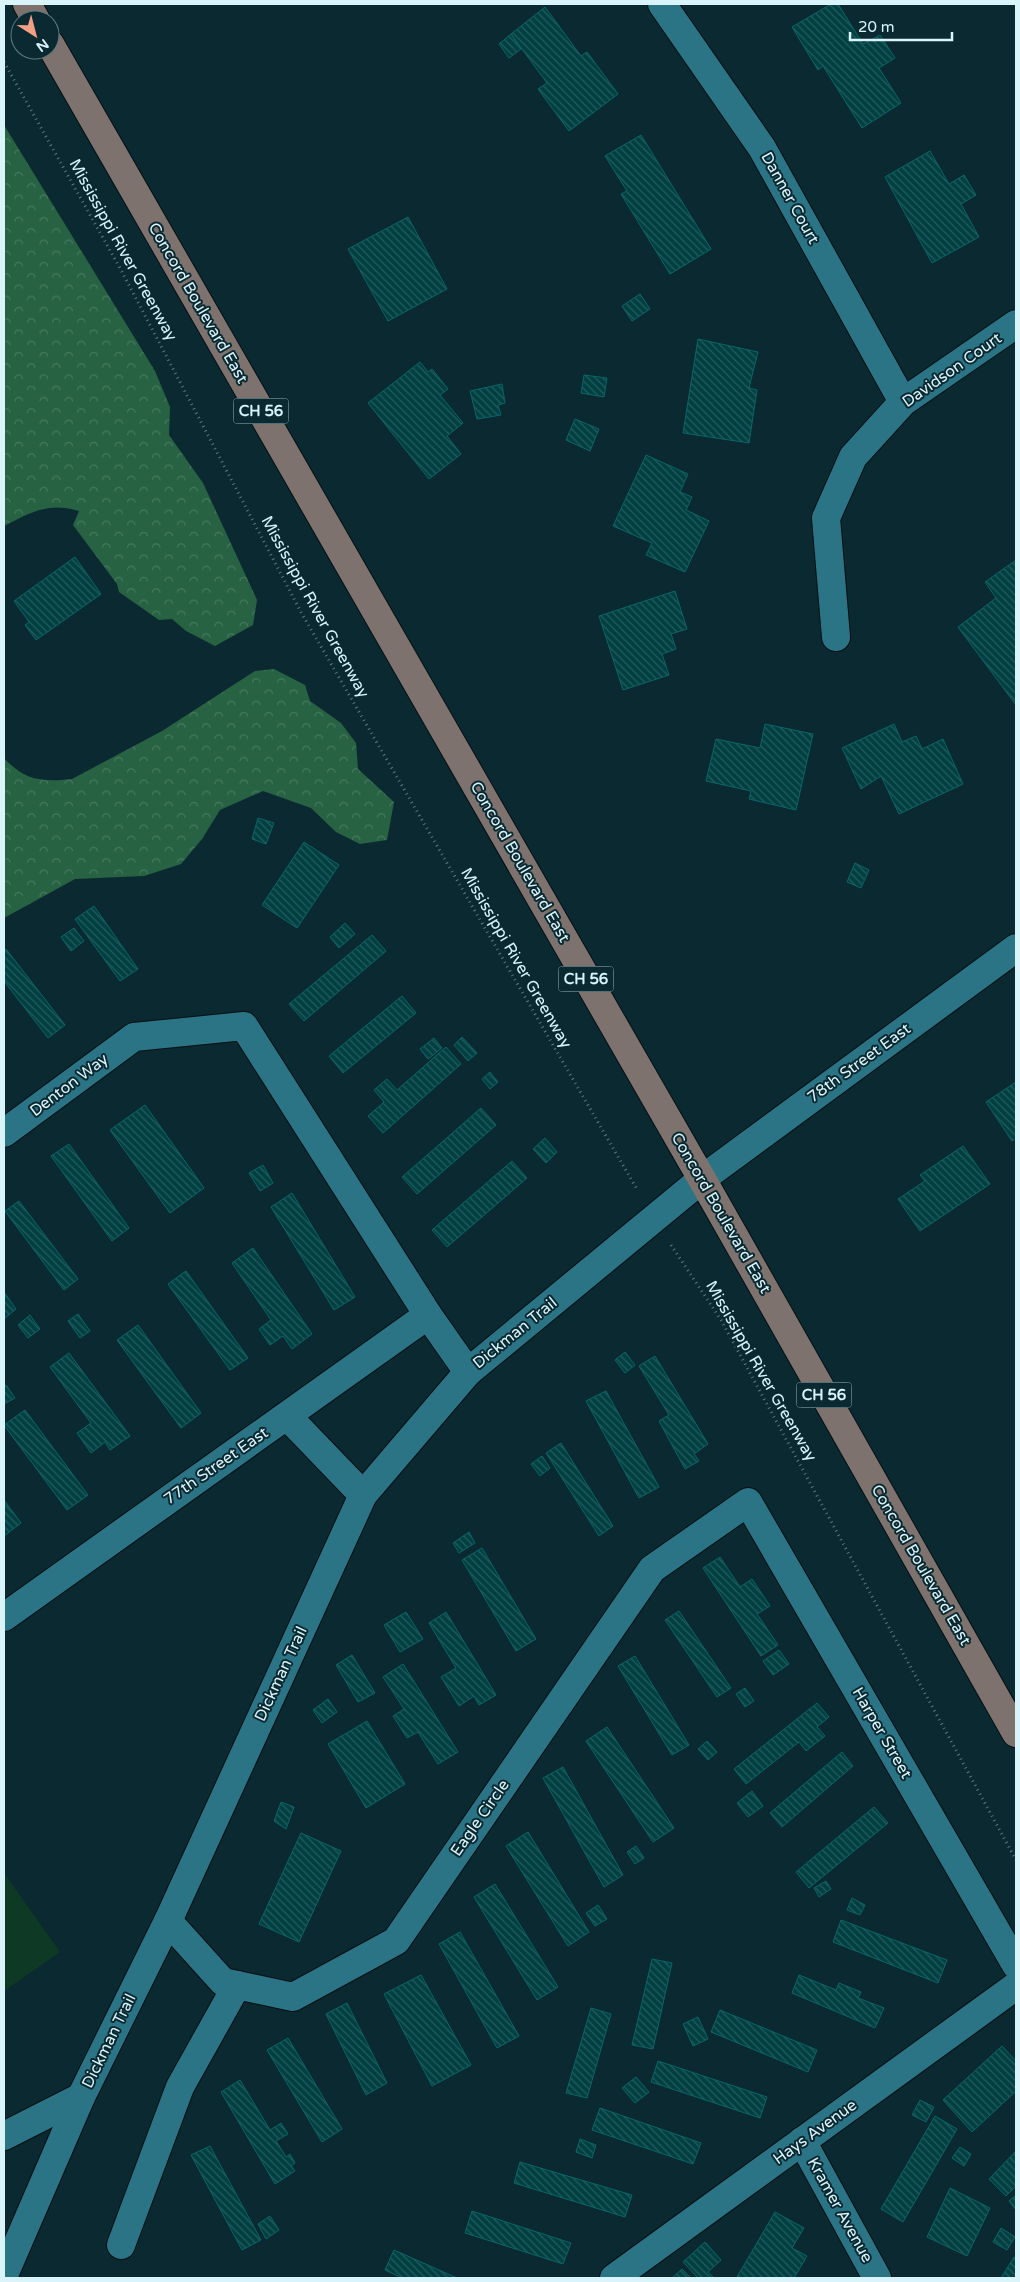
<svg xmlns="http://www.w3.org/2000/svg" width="1020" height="2282" font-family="'Varela Round',sans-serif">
<defs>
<pattern id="forest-crowns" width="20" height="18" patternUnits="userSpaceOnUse" patternTransform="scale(1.25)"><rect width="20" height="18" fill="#276243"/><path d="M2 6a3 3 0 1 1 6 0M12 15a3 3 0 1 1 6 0" fill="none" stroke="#46795f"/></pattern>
<pattern id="building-back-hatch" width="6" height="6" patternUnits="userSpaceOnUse" patternTransform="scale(1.25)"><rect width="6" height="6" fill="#004042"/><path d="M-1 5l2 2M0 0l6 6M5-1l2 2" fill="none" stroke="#255c5e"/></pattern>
</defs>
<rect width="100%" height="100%" fill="#0b2931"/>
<g fill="url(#forest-crowns)">
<path d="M 4,125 L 155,371 L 170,407 L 169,435 L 203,483 L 257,600 L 253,625 L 215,646 L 186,631 L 172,619 L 159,620 L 119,592 L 117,584 L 73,525 L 79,511 C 47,502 32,512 4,526 Z"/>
<path d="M 274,669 L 305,685 L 310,701 L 341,723 L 356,743 L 358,769 L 394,802 L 387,840 L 360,844 L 336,832 L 311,808 L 263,791 L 220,810 L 202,839 L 181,864 L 144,876 L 75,879 L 4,918 L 4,758 C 25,781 42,782 72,779 L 162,731 L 255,671 Z"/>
</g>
<polygon fill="#0e3924" points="4,1873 60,1952 4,1991"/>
<g fill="url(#building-back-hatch)" stroke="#096668">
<polygon points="831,4 838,4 863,44 880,35 895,58 879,68 901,103 862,128 823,66 818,70 792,27"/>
<polygon points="545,7 581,56 587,52 618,94 569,131 538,89 547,83 511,34"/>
<polygon points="511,34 521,49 509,58 499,44"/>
<polygon points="641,135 711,249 670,274 621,194 627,191 605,156"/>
<polygon points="930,151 949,184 964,175 976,195 961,204 979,237 932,263 885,177"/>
<polygon points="408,217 447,289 388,321 348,249"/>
<polygon points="640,294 650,309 632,321 622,306"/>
<polygon points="698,339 758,352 749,388 757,390 749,443 683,433"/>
<polygon points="420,362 428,372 432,369 448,389 440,395 463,423 447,436 461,454 429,479 368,403"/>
<polygon points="584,375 607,378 604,397 581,393"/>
<polygon points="502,384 505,403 498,405 501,415 477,419 470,391"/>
<polygon points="575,419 599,429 590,451 566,440"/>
<polygon points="646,455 688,474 680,492 692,497 686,510 709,521 685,572 646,555 652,543 613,526"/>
<polygon points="75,557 101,594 36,640 25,625 29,622 14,601"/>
<polygon points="1016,560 1016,705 958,627 996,598 985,582"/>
<polygon points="675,591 687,629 671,634 676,649 662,654 669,675 623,690 599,616"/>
<polygon points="765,724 813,734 796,810 749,799 751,791 706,781 716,739 760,748"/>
<polygon points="894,724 902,742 916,736 922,749 943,739 963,784 899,814 881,776 861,789 842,748"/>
<polygon points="258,818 274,823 266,844 252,839"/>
<polygon points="304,842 339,865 297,928 262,905"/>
<polygon points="855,863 869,870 861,888 847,882"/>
<polygon points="94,906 138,969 120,981 75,919"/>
<polygon points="345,923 355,934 339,948 330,937"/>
<polygon points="74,928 84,941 71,951 61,937"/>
<polygon points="372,935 386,951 304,1021 289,1004"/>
<polygon points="6,949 65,1025 48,1038 4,981 4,951"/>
<polygon points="402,996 416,1013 343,1073 329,1056"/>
<polygon points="462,1037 477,1053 468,1061 454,1045"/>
<polygon points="434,1038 442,1048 428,1059 420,1049"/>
<polygon points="446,1047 461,1064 383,1133 368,1116 384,1102 374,1090 387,1079 397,1090"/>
<polygon points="490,1072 498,1082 490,1089 482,1079"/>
<polygon points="1016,1082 1016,1138 1012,1141 986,1102"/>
<polygon points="145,1105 204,1188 170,1213 110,1130"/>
<polygon points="481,1108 496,1125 417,1194 402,1177"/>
<polygon points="545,1138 557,1152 546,1163 533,1149"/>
<polygon points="69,1144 129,1228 112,1241 51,1156"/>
<polygon points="963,1146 990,1184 920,1231 898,1199 925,1181 920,1175"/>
<polygon points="512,1161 527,1178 447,1247 432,1230"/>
<polygon points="263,1165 273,1183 260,1191 249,1173"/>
<polygon points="292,1193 355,1297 334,1310 271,1207"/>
<polygon points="19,1201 78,1279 64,1290 5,1211"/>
<polygon points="253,1248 312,1334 292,1349 283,1336 270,1345 259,1329 271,1320 232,1263"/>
<polygon points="186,1271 248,1358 230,1370 168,1284"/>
<polygon points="4,1292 16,1309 4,1319"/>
<polygon points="78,1314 90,1331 80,1338 68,1321"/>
<polygon points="30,1315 40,1329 28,1338 18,1325"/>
<polygon points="138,1325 201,1413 181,1428 117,1340"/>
<polygon points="625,1352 635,1365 625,1373 615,1360"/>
<polygon points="69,1353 130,1436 110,1450 105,1442 91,1453 77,1433 91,1423 50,1367"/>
<polygon points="655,1356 708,1444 694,1454 699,1461 685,1469 659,1421 669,1415 639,1366"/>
<polygon points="6,1385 15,1398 4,1404 4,1386"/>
<polygon points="606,1391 659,1487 639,1498 586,1401"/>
<polygon points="25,1410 88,1495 67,1510 4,1425"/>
<polygon points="561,1443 613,1526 599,1536 546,1453"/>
<polygon points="542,1456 550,1468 540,1476 531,1464"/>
<polygon points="4,1500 21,1523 4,1536"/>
<polygon points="469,1532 475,1543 459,1553 453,1543"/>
<polygon points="482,1548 536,1639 516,1651 462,1560"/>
<polygon points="720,1557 740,1587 752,1579 770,1606 757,1614 778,1645 761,1656 703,1568"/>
<polygon points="679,1611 731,1688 717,1697 665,1620"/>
<polygon points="406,1612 423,1639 400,1652 384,1625"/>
<polygon points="446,1612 496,1695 479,1705 474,1696 459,1706 441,1677 456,1668 429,1623"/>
<polygon points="779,1650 789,1664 773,1675 763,1661"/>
<polygon points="352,1655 375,1693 358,1702 336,1665"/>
<polygon points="635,1656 689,1745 672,1755 618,1666"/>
<polygon points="403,1664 458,1752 438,1764 418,1732 407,1738 393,1716 404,1709 383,1677"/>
<polygon points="745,1688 754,1701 745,1707 736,1694"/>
<polygon points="328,1699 337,1712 322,1723 313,1710"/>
<polygon points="817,1703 829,1717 817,1727 825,1736 806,1751 799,1742 746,1784 734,1769"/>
<polygon points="367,1721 405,1784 366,1808 328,1744"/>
<polygon points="607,1727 674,1828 653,1842 586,1741"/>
<polygon points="707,1741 717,1752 708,1760 698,1749"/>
<polygon points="842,1752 853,1766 782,1827 770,1813"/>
<polygon points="563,1767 623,1875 604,1887 543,1778"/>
<polygon points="752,1791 763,1806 748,1817 737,1803"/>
<polygon points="281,1802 294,1807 286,1829 274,1821"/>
<polygon points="874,1807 888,1823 809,1888 796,1872"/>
<polygon points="528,1832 589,1932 568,1946 506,1846"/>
<polygon points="301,1833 341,1851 299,1942 259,1924"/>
<polygon points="636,1846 644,1858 635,1864 627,1852"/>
<polygon points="826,1881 831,1889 819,1897 814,1888"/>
<polygon points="495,1884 558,1987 537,2000 474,1897"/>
<polygon points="852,1898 865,1905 860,1915 847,1910"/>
<polygon points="598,1905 607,1919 595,1926 586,1913"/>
<polygon points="841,1920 947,1960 938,1983 833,1942"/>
<polygon points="460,1932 519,2036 497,2048 439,1944"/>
<polygon points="652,1959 672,1963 653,2049 632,2045"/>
<polygon points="421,1975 471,2065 432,2086 384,1994"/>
<polygon points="799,1975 836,1990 839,1983 861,1992 858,1998 884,2008 875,2028 792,1993"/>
<polygon points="347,2003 387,2083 366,2095 326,2014"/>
<polygon points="591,2008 611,2014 587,2098 566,2093"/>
<polygon points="720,2010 817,2050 808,2072 711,2032"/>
<polygon points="698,2017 708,2039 693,2046 683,2024"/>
<polygon points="288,2038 342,2129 322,2142 267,2050"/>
<polygon points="1002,2046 1016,2061 1016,2091 972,2132 943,2100"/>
<polygon points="658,2061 767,2097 760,2118 651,2082"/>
<polygon points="636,2077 649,2092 635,2103 622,2088"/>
<polygon points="240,2080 270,2130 281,2123 288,2134 276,2141 286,2157 290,2154 295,2163 291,2166 295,2171 275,2184 221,2092"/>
<polygon points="920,2100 934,2107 926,2122 912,2115"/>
<polygon points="600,2108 701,2143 693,2164 592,2130"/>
<polygon points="935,2116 957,2129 903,2222 881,2209"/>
<polygon points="580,2139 596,2145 592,2158 576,2152"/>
<polygon points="210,2146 261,2240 242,2250 191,2155"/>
<polygon points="960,2147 971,2154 964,2166 952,2158"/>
<polygon points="1016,2151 1016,2186 1006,2196 989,2179"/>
<polygon points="520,2162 632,2195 625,2217 514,2183"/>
<polygon points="950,2188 990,2208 967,2256 927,2237"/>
<polygon points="1016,2195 1016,2210 1009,2201"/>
<polygon points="472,2211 571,2243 563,2264 465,2233"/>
<polygon points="775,2212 804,2228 792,2248 807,2256 794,2278 740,2278 737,2277"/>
<polygon points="270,2216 279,2230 266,2239 258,2224"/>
<polygon points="1001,2228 1015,2237 1007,2250 993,2242"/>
<polygon points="705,2242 721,2260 708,2272 713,2277 711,2278 698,2278 683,2262"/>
<polygon points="394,2250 457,2278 402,2278 385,2270"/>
<polygon points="1014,2257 1016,2258 1016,2278 1001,2278"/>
<polygon points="682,2269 691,2278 672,2278"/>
</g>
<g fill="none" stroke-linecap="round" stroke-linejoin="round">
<defs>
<g id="minor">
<polyline points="662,4 762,148 903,402"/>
<polyline points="836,637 826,518 853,457 903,402 1016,324"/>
<polyline points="4,1133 134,1037 244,1026 428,1315 468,1372"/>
<polyline points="287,1416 363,1495"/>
<polyline points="4,1617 428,1315"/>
<polyline points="168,1921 223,1982 293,1997 396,1941 652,1569 748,1502 1016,1965"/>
<polyline points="4,2136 81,2097"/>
<polyline points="802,2141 877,2278"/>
<polyline points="121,2245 180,2087 237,1985"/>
<polyline points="4,2275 81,2097 168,1921 363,1495 468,1372 702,1179 1016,948"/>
<polyline points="614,2278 1016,1986"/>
</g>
<g id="major">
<polyline points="27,4 36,20"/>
<polyline points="50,44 702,1179 1016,1733"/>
</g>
</defs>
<use href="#minor" stroke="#051014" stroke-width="30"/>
<use href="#major" stroke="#051014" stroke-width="30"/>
<g stroke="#5d7981" stroke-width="3" stroke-dasharray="1 4" stroke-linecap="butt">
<polyline points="4,62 121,270 302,614 638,1191"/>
<polyline points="671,1245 721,1320 1016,1860"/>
</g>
<use href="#minor" stroke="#2a7486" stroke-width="28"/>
<use href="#major" stroke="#7d726d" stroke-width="28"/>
</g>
<g text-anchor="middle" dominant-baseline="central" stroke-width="4" stroke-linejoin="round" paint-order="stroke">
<g fill="#0b2931" stroke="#9cb7be" stroke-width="1">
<rect x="233.5" y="398.5" width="55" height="25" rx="4"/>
<rect x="558.5" y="966.5" width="55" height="25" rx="4"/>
<rect x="796.5" y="1382.5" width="55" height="25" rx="4"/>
</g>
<g font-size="15" font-weight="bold" fill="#daf4fb">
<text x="261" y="411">CH 56</text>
<text x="586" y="979">CH 56</text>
<text x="824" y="1395">CH 56</text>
</g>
<g font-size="16" fill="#daf4fb" stroke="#0b2931">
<text transform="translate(790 198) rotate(61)">Danner Court</text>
<text transform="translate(123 250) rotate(61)">Mississippi River Greenway</text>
<text transform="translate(198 303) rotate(60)">Concord Boulevard East</text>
<text transform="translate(952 370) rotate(-35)">Davidson Court</text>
<text transform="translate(315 607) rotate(61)">Mississippi River Greenway</text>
<text transform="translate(520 862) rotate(60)">Concord Boulevard East</text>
<text transform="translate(516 958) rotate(60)">Mississippi River Greenway</text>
<text transform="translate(859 1063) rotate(-36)">78th Street East</text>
<text transform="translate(69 1085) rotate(-37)">Denton Way</text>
<text transform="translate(721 1213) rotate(60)">Concord Boulevard East</text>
<text transform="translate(515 1333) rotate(-39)">Dickman Trail</text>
<text transform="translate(761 1371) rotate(60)">Mississippi River Greenway</text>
<text transform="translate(216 1466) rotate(-35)">77th Street East</text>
<text transform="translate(921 1565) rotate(60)">Concord Boulevard East</text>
<text transform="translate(281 1674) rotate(-65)">Dickman Trail</text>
<text transform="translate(882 1733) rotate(60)">Harper Street</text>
<text transform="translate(480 1818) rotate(-55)">Eagle Circle</text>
<text transform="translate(109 2041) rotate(-64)">Dickman Trail</text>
<text transform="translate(815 2132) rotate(-36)">Hays Avenue</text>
<text transform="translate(840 2210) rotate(61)">Kramer Avenue</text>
</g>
</g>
<rect width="1020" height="2282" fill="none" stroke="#daf4fb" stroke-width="10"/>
<g transform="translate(35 35) rotate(144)"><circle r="24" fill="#0b2931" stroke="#5e7a82"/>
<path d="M0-4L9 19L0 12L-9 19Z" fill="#f39f85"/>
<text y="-8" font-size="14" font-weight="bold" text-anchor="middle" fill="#daf4fb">N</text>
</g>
<path d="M850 32v8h102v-8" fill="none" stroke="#daf4fb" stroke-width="2.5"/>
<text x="858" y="32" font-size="15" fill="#daf4fb" stroke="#0b2931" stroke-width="4" paint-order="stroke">20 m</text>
</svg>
